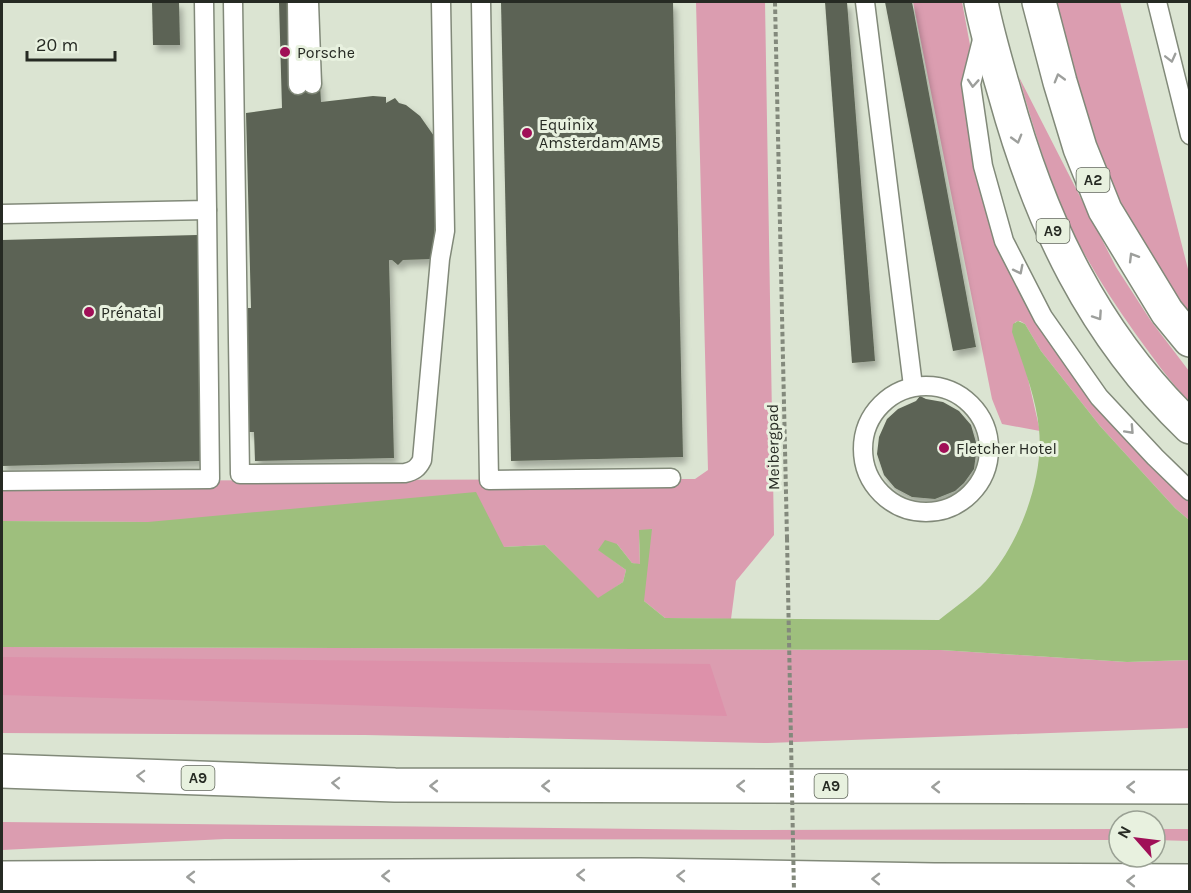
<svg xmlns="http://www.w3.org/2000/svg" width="1191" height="893" font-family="Karla,sans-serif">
<defs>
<filter id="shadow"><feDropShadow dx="3.5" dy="6" stdDeviation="3" flood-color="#0004"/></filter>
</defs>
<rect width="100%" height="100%" fill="#dbe4d2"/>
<g fill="#db9db0">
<polygon points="696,2 765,2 774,535 736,581 731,619 665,618 644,601 639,530 640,565 632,563 617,544 599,550 626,570 623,582 598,599 545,545 504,547 148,522 2,521 2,481 695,479 708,470"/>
<polygon points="913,2 962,2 973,61 982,190 1038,315 1189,498 1189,520 1175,508 1100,426 1041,351 1025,324 1020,321 1015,322 1040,431 1002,424 992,399"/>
<path d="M 1057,2 L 1120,2 L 1189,273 L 1189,313 C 1149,258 1113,195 1090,131 C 1074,90 1065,45 1057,2 Z"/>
<path d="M 1019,77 L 1116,267 L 1151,321 L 1189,371 L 1189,401 C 1169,381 1152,356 1135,333 C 1114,303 1094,273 1077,240 C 1051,188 1035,133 1019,77 Z"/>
<polygon points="2,647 941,650 1127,662 1189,660 1189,728 768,743 365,735 2,733"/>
<polygon points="2,822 739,830 1119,829 1119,840 225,839 2,850"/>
<polygon points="1155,829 1189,829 1189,841 1155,840"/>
</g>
<polygon fill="#dd91aa" points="2,657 710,664 727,716 2,695"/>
<path fill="#9ebf7d" d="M 1018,321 L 1025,324 L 1041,351 L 1100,426 L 1175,508 L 1189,520 L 1189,660 L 1127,662 L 941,650 L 2,647 L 2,521 L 148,522 L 476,492 L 504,547 L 545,545 L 598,598 L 623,582 L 626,570 L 598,550 L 605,540 L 617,544 L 632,563 L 640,564 L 639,530 L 652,529 L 644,601 L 665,618 L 939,620 C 955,607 979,591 991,575 C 1021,538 1044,477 1039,429 C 1036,396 1022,363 1012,332 L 1013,324 Z"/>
<g fill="#5c6454" filter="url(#shadow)">
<polygon points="152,2 179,2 180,45 153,45"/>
<polygon points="279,2 289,2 320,84 321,102 373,96 386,97 386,103 395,98 399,103 406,105 420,116 434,136 438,146 440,170 432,259 403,260 398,265 392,260 389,260 394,458 255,461 254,432 249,432 247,308 251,308 246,113 282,108"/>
<polygon points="501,2 673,2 683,457 511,461"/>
<polygon points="825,2 847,2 875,361 852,363"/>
<polygon points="885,2 912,2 976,347 953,351"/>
<polygon points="197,235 202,461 2,466 2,240"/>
<polygon points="920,396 926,399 943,402 959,411 971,425 977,446 974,469 964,483 955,491 935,499 912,497 895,488 884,475 877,454 879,437 887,419 898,409 916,401"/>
</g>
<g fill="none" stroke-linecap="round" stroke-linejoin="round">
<defs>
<g id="lane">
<path d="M 233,2 L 240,474 L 405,473 C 414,471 418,468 422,460 L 440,259 L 445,231 L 441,2"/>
<polyline points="297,2 298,85"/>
<polyline points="309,2 312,84"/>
<polyline points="481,2 489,480 671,478"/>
<polyline points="865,2 913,386"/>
<polyline points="1157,2 1190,135"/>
<polyline points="983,36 971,84 983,166 1004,241 1043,317 1099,397 1155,457 1190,491"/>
<polyline points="2,214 207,210 204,2"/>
<circle cx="926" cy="449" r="63"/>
<polyline points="2,481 210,479 207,210"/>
</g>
<g id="highway">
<path d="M 981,2 C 987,33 996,63 1005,94 C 1040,221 1093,334 1190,427"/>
<polyline points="1039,2 1060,82 1080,148 1105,210 1167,312 1190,340"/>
<polyline points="2,771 395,785 1190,787"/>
<polyline points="2,878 640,875 934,880 1190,881"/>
</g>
</defs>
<use href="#lane" stroke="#818979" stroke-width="21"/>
<use href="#highway" stroke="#818979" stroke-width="36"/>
<polyline stroke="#83897c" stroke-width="4" stroke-dasharray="4.5 3" stroke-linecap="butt" points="775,2 787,538"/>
<use href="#lane" stroke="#fff" stroke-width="18"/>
<use href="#highway" stroke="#fff" stroke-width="33"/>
<polyline stroke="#83897c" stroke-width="4" stroke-dasharray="4.5 3" stroke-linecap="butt" points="787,538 794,892"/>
</g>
<defs><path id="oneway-chevron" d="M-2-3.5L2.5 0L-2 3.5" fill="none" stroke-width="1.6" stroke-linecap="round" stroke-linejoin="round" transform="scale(1.5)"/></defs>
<g stroke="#9d9f9c">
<use href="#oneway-chevron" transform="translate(1171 58) rotate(76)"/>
<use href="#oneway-chevron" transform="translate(1059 78) rotate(-106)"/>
<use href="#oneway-chevron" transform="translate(973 83) rotate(94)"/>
<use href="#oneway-chevron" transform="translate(1017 139) rotate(74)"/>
<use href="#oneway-chevron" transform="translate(1133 257) rotate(-121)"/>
<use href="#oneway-chevron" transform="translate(1019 270) rotate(63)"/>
<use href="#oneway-chevron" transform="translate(1098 316) rotate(56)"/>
<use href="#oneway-chevron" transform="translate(1130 430) rotate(47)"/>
<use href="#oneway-chevron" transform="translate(141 776) rotate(-178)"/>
<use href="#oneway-chevron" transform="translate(336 783) rotate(-178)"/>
<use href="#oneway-chevron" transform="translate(434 786) rotate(-180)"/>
<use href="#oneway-chevron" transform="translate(546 786) rotate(-180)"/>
<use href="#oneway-chevron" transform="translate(741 786) rotate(-180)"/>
<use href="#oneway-chevron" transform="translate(936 787) rotate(-180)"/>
<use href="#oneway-chevron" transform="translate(1131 787) rotate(-180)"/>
<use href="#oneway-chevron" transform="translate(581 875) rotate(180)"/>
<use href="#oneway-chevron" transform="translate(386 876) rotate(180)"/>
<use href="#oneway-chevron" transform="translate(681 876) rotate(-179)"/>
<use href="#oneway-chevron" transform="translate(191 877) rotate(180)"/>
<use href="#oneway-chevron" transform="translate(876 879) rotate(-179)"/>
<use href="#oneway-chevron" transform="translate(1131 881) rotate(-180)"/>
</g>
<g fill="#a00f57" stroke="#e8f1df" stroke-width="2">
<circle cx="285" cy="52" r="6"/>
<circle cx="527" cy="133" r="6"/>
<circle cx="89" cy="312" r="6"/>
<circle cx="944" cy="448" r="6"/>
</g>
<g text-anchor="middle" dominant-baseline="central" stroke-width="6" stroke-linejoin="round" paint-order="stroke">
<g fill="#e8f1df" stroke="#60665b" stroke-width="1.5">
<rect x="1076.5" y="168" width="33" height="24" rx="4.5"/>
<rect x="1036.5" y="219" width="33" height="24" rx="4.5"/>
<rect x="181.5" y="766" width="33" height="24" rx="4.5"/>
<rect x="814.5" y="774" width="33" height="24" rx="4.5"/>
</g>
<g font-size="15" font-weight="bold" fill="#262a23">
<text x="1093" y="180">A2</text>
<text x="1053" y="231">A9</text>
<text x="198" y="778">A9</text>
<text x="831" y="786">A9</text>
</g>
<g font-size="16" fill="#262a23" stroke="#e8f1df" text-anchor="start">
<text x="297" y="52">Porsche</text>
<text x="539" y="124">Equinix<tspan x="539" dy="18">Amsterdam AM5</tspan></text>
<text x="101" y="312">Prénatal</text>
<text x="956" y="448">Fletcher Hotel</text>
</g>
<g font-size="16" fill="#262a23" stroke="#e8f1df">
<text transform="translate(773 447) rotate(-91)">Meibergpad</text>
</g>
</g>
<rect width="1191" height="893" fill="none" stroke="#262a23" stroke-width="6"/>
<g transform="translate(1137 839) rotate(298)"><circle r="28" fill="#e8f1df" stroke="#9aa194" stroke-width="1.5"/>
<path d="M0-4.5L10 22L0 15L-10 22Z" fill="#a00f57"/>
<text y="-9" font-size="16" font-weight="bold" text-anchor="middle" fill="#262a23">N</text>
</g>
<path d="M27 51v9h88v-9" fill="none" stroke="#262a23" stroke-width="3"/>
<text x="36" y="51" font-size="18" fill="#262a23" stroke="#e8f1df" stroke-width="4.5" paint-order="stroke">20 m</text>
</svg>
